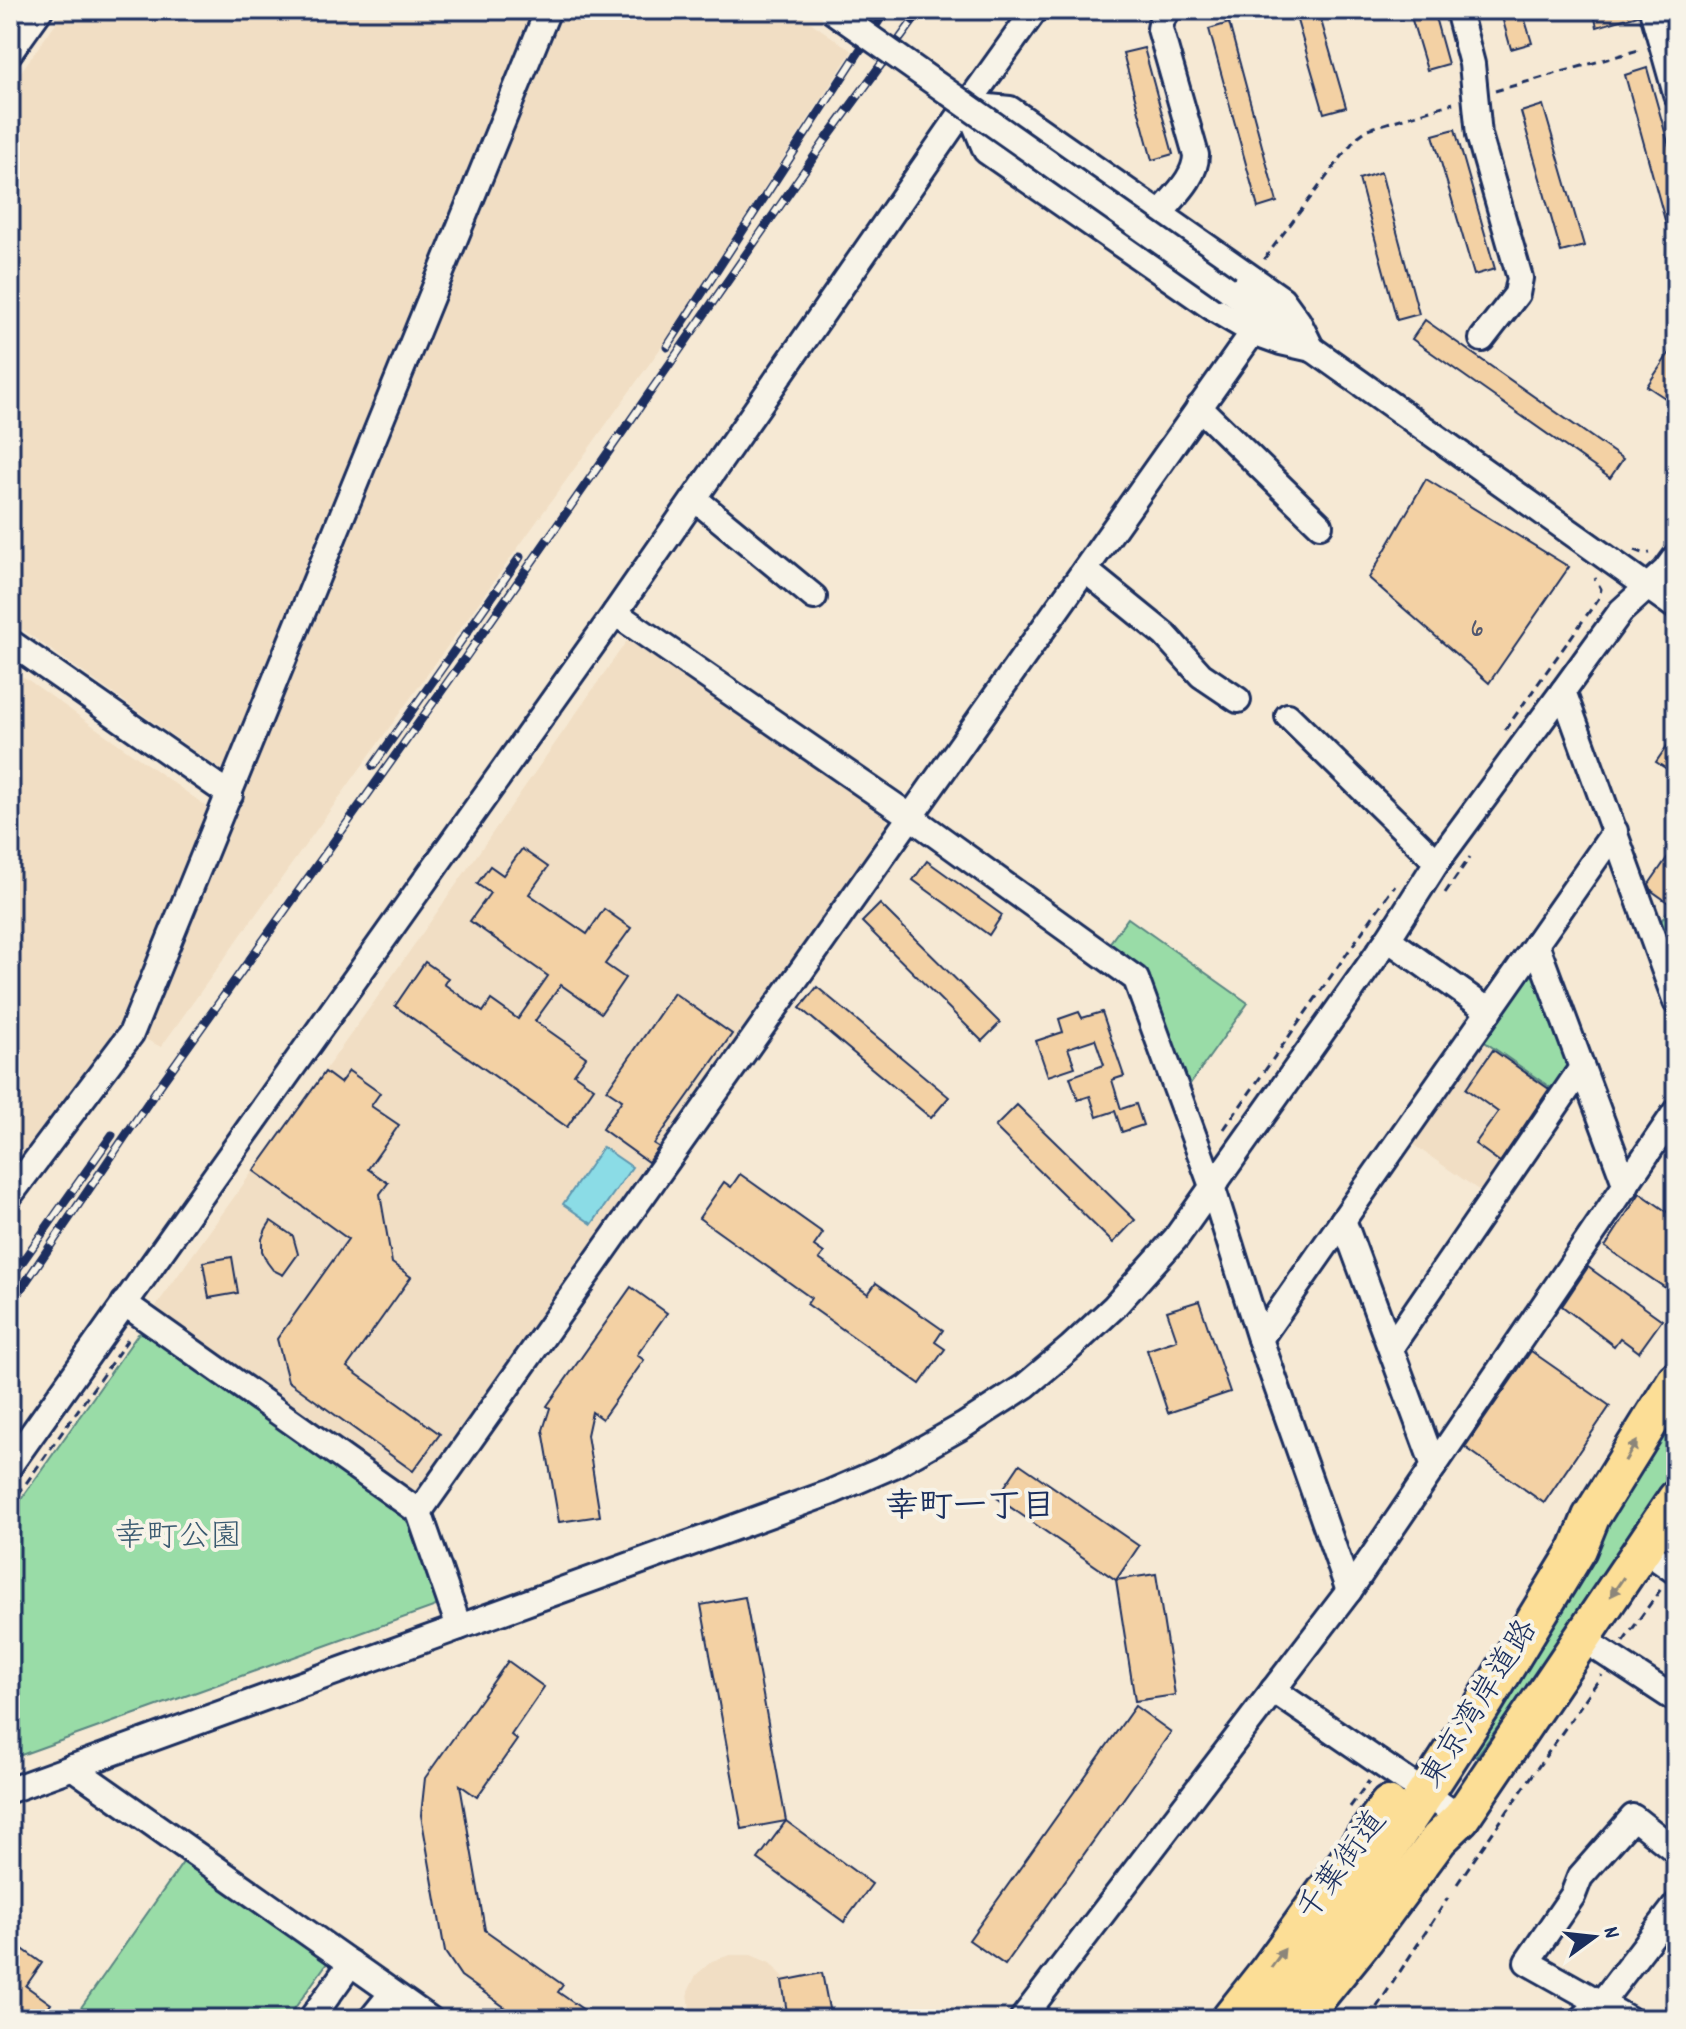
<svg xmlns="http://www.w3.org/2000/svg" width="1686" height="2029" font-family="Dekko,'Klee One',sans-serif">
<rect width="100%" height="100%" fill="#f6e9d4"/>
<filter id="ink" filterUnits="userSpaceOnUse"><feTurbulence type="fractalNoise" baseFrequency=".0125" numOctaves="2"/><feDisplacementMap in="SourceGraphic" scale="16" xChannelSelector="R" yChannelSelector="G"/><feConvolveMatrix kernelMatrix="1 2 1 2 8 2 1 2 1" color-interpolation-filters="sRGB"/></filter>
<g filter="url(#ink)">
<g fill="#f1dec4">
<polygon points="65,10 535,10 228,767 220,769 10,621 10,87"/>
<polygon points="562,10 793,10 852,51 670,335 161,1047 145,1039"/>
<polygon points="634,640 886,818 889,828 419,1493 410,1496 159,1321 156,1306 371,1006 373,1006 372,1005 626,642"/>
<polygon points="24,677 206,806 208,815 123,1026 10,1173 10,687 15,679"/>
<polygon points="1479,1038 1554,1090 1483,1193 1408,1141"/>
<polygon points="730,1955 751,1955 770,1963 785,1978 823,1972 831,2019 691,2019 688,1992 696,1975 712,1961"/>
</g>
<g fill="#99dca7" stroke="#5a8682" stroke-width="2">
<polygon points="1675,900 1676,945 1666,960 1656,929"/>
<polygon points="1128,918 1248,1003 1185,1091 1106,948"/>
<polygon points="1525,969 1539,972 1571,1066 1554,1090 1479,1038"/>
<polygon points="149,1331 412,1518 440,1597 436,1606 10,1759 10,1515 138,1334"/>
<polygon points="1676,1411 1676,1468 1585,1607 1476,1757 1466,1751"/>
<polygon points="184,1861 327,1963 287,2019 73,2019"/>
</g>
<polygon fill="#8bdce6" stroke="#5e97b0" stroke-width="2" points="603,1147 632,1167 592,1224 563,1204"/>
<g fill="#f3d1a4" stroke="#1b2f5e" stroke-width="2">
<polygon points="1294,10 1318,10 1346,107 1324,113"/>
<polygon points="1409,10 1433,10 1448,64 1427,70"/>
<polygon points="1500,10 1522,10 1532,43 1511,49"/>
<polygon points="1593,10 1638,10 1638,15 1597,27"/>
<polygon points="1229,23 1277,202 1258,208 1209,29"/>
<polygon points="1144,48 1173,154 1152,160 1123,53"/>
<polygon points="1647,68 1676,171 1676,241 1671,242 1625,75"/>
<polygon points="1543,105 1584,246 1561,252 1521,112"/>
<polygon points="1455,129 1495,269 1474,275 1433,135"/>
<polygon points="1381,172 1419,314 1397,320 1359,179"/>
<polygon points="1425,320 1623,459 1610,478 1412,339"/>
<polygon points="1676,343 1676,383 1665,398 1647,386"/>
<polygon points="1426,479 1569,567 1489,683 1369,578"/>
<polygon points="1676,733 1676,775 1656,762"/>
<polygon points="1676,845 1676,893 1669,903 1652,891 1649,884"/>
<polygon points="522,849 548,867 529,894 587,934 604,909 631,928 605,964 625,978 601,1013 561,985 535,1021 586,1057 574,1074 594,1088 567,1127 395,1006 425,962 448,978 444,984 483,1012 491,1000 518,1019 548,976 470,921 490,893 477,884 490,866 503,875"/>
<polygon points="927,861 1002,915 989,935 913,880"/>
<polygon points="880,904 1000,1023 982,1041 862,922"/>
<polygon points="817,987 949,1097 931,1118 800,1008"/>
<polygon points="674,993 732,1034 654,1144 659,1147 648,1162 602,1129 622,1100 607,1090"/>
<polygon points="1079,1012 1082,1018 1102,1012 1124,1076 1112,1080 1121,1109 1136,1104 1143,1125 1122,1132 1115,1111 1097,1117 1090,1096 1078,1100 1070,1077 1104,1065 1095,1039 1068,1048 1075,1067 1048,1076 1036,1041 1063,1032 1059,1019"/>
<polygon points="1493,1050 1549,1089 1500,1162 1475,1144 1498,1112 1466,1089"/>
<polygon points="349,1071 380,1093 371,1106 399,1125 368,1169 388,1183 380,1194 392,1263 411,1277 347,1367 440,1434 413,1471 288,1381 277,1339 348,1239 254,1171 325,1072 340,1083"/>
<polygon points="1017,1105 1135,1220 1113,1243 995,1127"/>
<polygon points="740,1174 823,1233 814,1246 824,1253 819,1259 868,1294 876,1283 943,1330 935,1342 945,1349 920,1384 807,1304 811,1298 699,1218 724,1182 731,1187"/>
<polygon points="1640,1193 1676,1218 1676,1282 1670,1291 1605,1247"/>
<polygon points="271,1221 293,1236 298,1254 283,1275 273,1270 267,1262 262,1251 262,1239 266,1229"/>
<polygon points="232,1257 238,1293 209,1298 203,1262"/>
<polygon points="1588,1267 1662,1320 1639,1352 1620,1338 1614,1346 1562,1306"/>
<polygon points="631,1287 667,1313 637,1355 644,1360 602,1419 592,1412 587,1435 600,1516 559,1522 543,1430 550,1408 547,1406"/>
<polygon points="1199,1301 1230,1392 1168,1413 1147,1350 1177,1340 1167,1311"/>
<polygon points="1531,1351 1610,1406 1544,1503 1465,1447"/>
<polygon points="1020,1464 1139,1546 1116,1580 997,1498"/>
<polygon points="1156,1574 1175,1695 1135,1701 1116,1580"/>
<polygon points="745,1597 786,1821 742,1829 701,1605"/>
<polygon points="508,1661 544,1687 511,1735 517,1740 477,1797 460,1785 485,1930 563,1985 558,1992 597,2019 521,2019 461,1976 445,1952 421,1815 425,1778"/>
<polygon points="1135,1706 1171,1732 1005,1965 969,1940"/>
<polygon points="786,1821 872,1884 844,1922 758,1859"/>
<polygon points="10,1940 42,1963 26,1986 51,2004 40,2019 10,2019"/>
<polygon points="822,1973 831,2019 788,2019 782,1981"/>
</g>
<g fill="none" stroke-linecap="round" stroke-linejoin="round">
<defs>
<g id="minor">
<polyline points="1458,10 1472,64 1479,135 1520,278 1517,294 1482,339"/>
<polyline points="1653,13 1676,94"/>
<polyline points="10,52 40,10"/>
<polygon points="967,105 1010,109 1282,299 1298,321 1312,349 1281,342 1253,332 1214,309 986,151"/>
<path d="M 1160,214 C 1173,197 1196,178 1196,155 L 1160,29 L 1162,19 L 1168,10"/>
<polyline points="1228,289 1676,607"/>
<polyline points="1199,407 1320,525"/>
<polyline points="695,499 814,597"/>
<polyline points="1085,570 1165,635 1201,675 1238,700"/>
<polyline points="615,613 911,817 1136,979 1212,1186 1260,1339 1349,1591"/>
<polyline points="10,642 230,795"/>
<polyline points="1563,691 1676,1002"/>
<polyline points="1288,716 1437,862"/>
<polyline points="1388,939 1489,1011"/>
<polyline points="1536,944 1626,1186"/>
<polyline points="10,1195 131,1034 548,10"/>
<polyline points="1343,1220 1434,1466"/>
<polyline points="124,1303 419,1512 459,1627"/>
<polyline points="1260,1339 1615,831"/>
<polyline points="1391,1347 1581,1069"/>
<polyline points="10,1465 615,613 967,105 1035,10"/>
<polyline points="419,1512 1253,332"/>
<polyline points="1643,1549 1676,1572"/>
<polyline points="1583,1639 1676,1700"/>
<polyline points="1273,1690 1461,1818"/>
<polyline points="72,1767 430,2019"/>
<polyline points="10,1790 829,1493 894,1465 963,1426 1025,1386 1070,1348 1114,1307 1176,1238 1388,939 1437,862 1563,691 1621,611 1665,571 1676,556"/>
<polyline points="311,2019 351,1963"/>
<polyline points="371,2019 392,1993"/>
<polyline points="1022,2019 1349,1591 1676,1111"/>
<polyline points="1582,2019 1601,2003 1676,1905"/>
<polyline points="1629,2019 1527,1962 1573,1895 1580,1877 1633,1817 1676,1851"/>
</g>
<g id="highway">
<polyline points="1230,2019 1268,1971 1388,1805"/>
<polyline points="1267,2019 1324,1943 1425,1794 1486,1700 1578,1549 1591,1517 1676,1380"/>
<polyline points="1300,2019 1365,1939 1439,1839 1461,1818 1676,1499"/>
</g>
</defs>
<use href="#minor" stroke="#1b2f5e" stroke-width="30"/>
<use href="#highway" stroke="#1b2f5e" stroke-width="42"/>
<g stroke="#1b2f5e" stroke-width="3" stroke-dasharray="8 6" stroke-linecap="butt">
<polyline points="10,81 16,72"/>
<polyline points="1495,91 1642,49"/>
<polyline points="1264,259 1356,138 1368,129 1453,103"/>
<polyline points="1669,535 1676,525"/>
<polyline points="1635,550 1645,554 1650,553"/>
<polyline points="1505,730 1599,598 1601,589 1595,578"/>
<polyline points="1445,893 1470,857"/>
<polyline points="1224,1129 1395,885"/>
<polyline points="10,1506 131,1335"/>
<polyline points="1623,1642 1663,1586"/>
<polyline points="1350,1807 1369,1781"/>
<polyline points="1457,1884 1602,1675"/>
<polyline points="1369,2019 1448,1898"/>
</g>
<use href="#minor" stroke="#f7f3e8" stroke-width="24"/>
<use href="#highway" stroke="#fcde96" stroke-width="36"/>
<defs>
<g id="rail">
<polyline points="667,347 886,10"/>
<polyline points="373,766 520,557"/>
<polyline points="10,1279 112,1135"/>
<polyline points="10,1305 156,1091 465,658 825,141 921,10"/>
</g>
</defs>
<use href="#rail" stroke="#1b2f5e" stroke-width="9"/>
<use href="#rail" stroke="#f7f3e8" stroke-width="6" stroke-dasharray="18" stroke-linecap="butt"/>
<defs>
<polyline id="minor-bridge" points="831,10 1228,289"/>
</defs>
<use href="#minor-bridge" stroke="#1b2f5e" stroke-width="30" stroke-linecap="butt"/>
<use href="#minor-bridge" stroke="#f7f3e8" stroke-width="24"/>
</g>
<defs><path id="oneway-solid" d="M-6-.8H1V-3.2L6.5 0L1 3.2V.8H-6Z" transform="scale(2)"/></defs>
<g fill="#8c867a">
<use href="#oneway-solid" transform="translate(1631 1451) rotate(-59)"/>
<use href="#oneway-solid" transform="translate(1617 1587) rotate(124)"/>
<use href="#oneway-solid" transform="translate(1278 1958) rotate(-54)"/>
</g>
</g>
<g text-anchor="middle" dominant-baseline="central" stroke-width="8" stroke-linejoin="round" paint-order="stroke">
<g font-size="28" fill="#515870">
<text x="1477" y="631">6</text>
</g>
<g font-size="32" fill="#3a5a70" stroke="#f7f3e8">
<text x="178" y="1539">幸町公園</text>
</g>
<g font-size="32" fill="#1b2f5e" stroke="#f7f3e8">
<text transform="translate(1481 1705) rotate(-58)">東京湾岸道路</text>
<text transform="translate(1344 1867) rotate(-54)">千葉街道</text>
</g>
<g font-size="34" font-weight="bold" fill="#1b2f5e" stroke="#f7f3e8">
<text x="970" y="1509">幸町一丁目</text>
</g>
</g>
<rect width="1686" height="2029" fill="none" stroke="#f7f3e8" stroke-width="40"/>
<rect x="20" y="20" width="1646" height="1989" fill="none" stroke="#1b2f5e" stroke-width="3" filter="url(#ink)"/>
<g transform="translate(1594 1937) rotate(75)" stroke="#f7f3e8" stroke-width="6" paint-order="stroke">
<path d="M0-6L14 30L0 20L-14 30Z" fill="#1b2f5e"/>
<text y="-12" font-size="22" font-weight="bold" text-anchor="middle" fill="#1b2f5e">N</text>
</g>
</svg>
